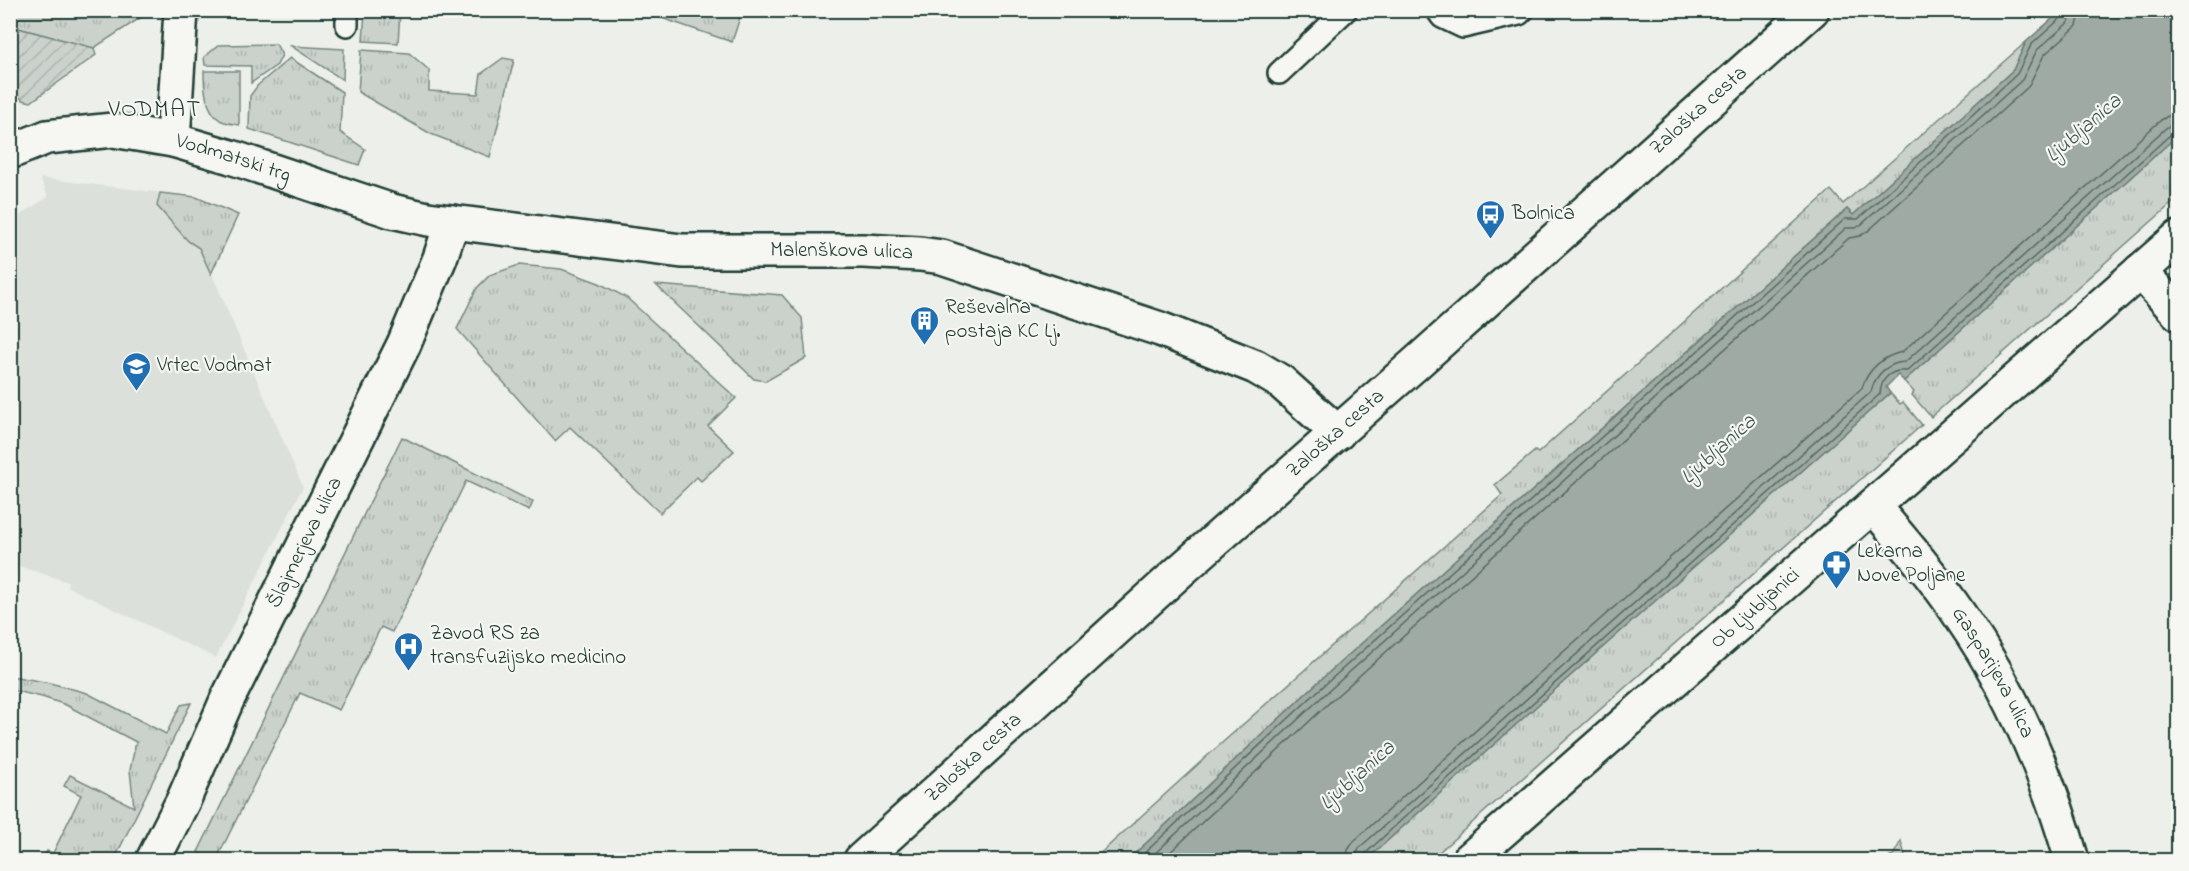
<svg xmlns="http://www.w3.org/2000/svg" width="2189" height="871" font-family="'Indie Flower',sans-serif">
<defs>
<pattern id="grass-tufts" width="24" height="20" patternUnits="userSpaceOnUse" patternTransform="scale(1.5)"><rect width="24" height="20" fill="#cbd2cc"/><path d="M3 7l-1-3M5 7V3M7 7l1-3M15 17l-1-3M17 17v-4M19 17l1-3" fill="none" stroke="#aeb5b0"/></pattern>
<pattern id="garden-furrows" width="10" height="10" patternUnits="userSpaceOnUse" patternTransform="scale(1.5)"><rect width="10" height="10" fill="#cbd2cc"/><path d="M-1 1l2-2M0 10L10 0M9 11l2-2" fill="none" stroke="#aeb5b0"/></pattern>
</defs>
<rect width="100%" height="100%" fill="#edefea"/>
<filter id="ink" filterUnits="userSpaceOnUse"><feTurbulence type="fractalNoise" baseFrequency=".0167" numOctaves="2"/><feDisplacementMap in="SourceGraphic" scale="12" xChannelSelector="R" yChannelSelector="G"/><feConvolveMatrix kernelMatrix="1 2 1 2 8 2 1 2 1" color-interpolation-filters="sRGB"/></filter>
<g filter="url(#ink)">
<polygon fill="#dce0db" points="40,178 196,197 238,215 212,274 303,487 216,658 74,590 67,586 68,582 18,566 11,567 11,221 48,197"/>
<g fill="url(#grass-tufts)" stroke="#758880" stroke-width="1.5">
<polygon points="10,11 151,11 94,48 11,26"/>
<polygon points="365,11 400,11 398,43 363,41"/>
<polygon points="641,11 742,11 732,42"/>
<polygon points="2026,42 2013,70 1853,215 1847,209 1315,685 1128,860 1093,860 1205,758 1502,495 1495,485 1535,451 1538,453 1831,190 1843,204"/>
<polygon points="276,44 282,55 277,65 251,83 251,66 205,65 204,57 219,45"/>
<polygon points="291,46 344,49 343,80"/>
<polygon points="361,50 409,53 429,70 429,91 478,94 481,74 503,58 514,60 490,157 431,134 358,92"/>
<polygon points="290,58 342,92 340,132 365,149 359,165 249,129 250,96 258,85"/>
<path d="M 204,71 L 239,71 L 239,125 C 234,124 225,123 220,120 C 205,110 204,87 204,71 Z"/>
<polygon points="2178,135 2178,198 1931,417 1912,395 1914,392 1904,381"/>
<polygon points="160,193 196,197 238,215 211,274 199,248 188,241 157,206"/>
<polygon points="519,265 561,269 599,283 627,298 736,398 708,426 734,451 701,481 697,477 660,513 570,427 555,441 457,329 477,288 490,275"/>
<polygon points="656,285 782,295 802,318 806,358 766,381 754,379"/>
<polygon points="1890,393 1900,404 1903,402 1922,425 1430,860 1366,860 1550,694"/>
<polygon points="402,437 533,502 529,511 466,481 392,632 381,627 339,710 300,693 216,860 211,860 198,852"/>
<polygon points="11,676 50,683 87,693 166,734 181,705 191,703 114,860 43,860 47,851 53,853 81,795 64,786 70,775 134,807 130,770 136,742 66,705 42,697 11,690"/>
</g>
<polygon fill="#cbd2cc" stroke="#758880" stroke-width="1.5" points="1901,841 1906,860 1886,860 1894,854"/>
<polygon fill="url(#garden-furrows)" stroke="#758880" stroke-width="1.5" points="10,26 94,48 96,55 31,102 23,100 11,90"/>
<polygon fill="#9faaa4" stroke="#6c7e77" stroke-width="1.5" points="2061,11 2178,11 2178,135 1904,381 1898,375 1886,387 1890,393 1550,694 1366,860 1128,860 1315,685 1847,209 1853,215 2013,70 2026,42"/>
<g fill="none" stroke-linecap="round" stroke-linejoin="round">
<g stroke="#526961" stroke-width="1.5">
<polyline points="1137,860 1319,690 1845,219 1858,219 2017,74 2031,45 2062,17 2064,10"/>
<polyline points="1148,860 1324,695 1846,228 1856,228 1862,224 2022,80 2037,50 2069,22 2072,10"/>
<polyline points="1162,860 1330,702 1849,238 1860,236 1868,231 2028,87 2044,55 2077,26 2081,10"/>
<path d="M 1346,860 L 1348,850 L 1354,841 L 1535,677 L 1862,388 C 1868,369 1883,356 1902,352 L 2161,120 L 2168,116 L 2178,115"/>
<path d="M 1355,860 L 1359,848 L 1403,809 L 1871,392 C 1875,374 1888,363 1905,362 L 2167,127 L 2178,124"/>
<path d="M 1363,860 L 1365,854 L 1408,814 L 1880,394 C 1881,378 1891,369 1907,371 L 2170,135 L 2178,131"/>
</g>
<defs>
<g id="service">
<polyline points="1437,10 1442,17 1463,27 1519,14 1523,10"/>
<polyline points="347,25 347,10"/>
<polyline points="1279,73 1346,10"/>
</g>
<g id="minor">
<polyline points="173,140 181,10"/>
<polyline points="2140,271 2178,313"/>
<path id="s1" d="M 1873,506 C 1904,542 1935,578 1961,617 C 2013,692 2047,773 2072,860"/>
<path id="s2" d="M 153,860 L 184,799 L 227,700 L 404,344 L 440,258 L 452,222"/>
<path id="s3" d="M 1469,860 L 2178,238"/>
</g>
<g id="tertiary">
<path id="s4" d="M 10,152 L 47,137 L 113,130 L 173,140 L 231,157 L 392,211 L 428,219 L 682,251 L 863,251 L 920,254 L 942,257 L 1160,329 L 1256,367 L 1281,382 L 1338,433"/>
</g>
<g id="primary">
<path id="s5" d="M 861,860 L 1179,572 L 1413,366 L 1812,10"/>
</g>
</defs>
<use href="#service" stroke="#1f3d34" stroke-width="26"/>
<use href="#minor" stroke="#1f3d34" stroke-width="38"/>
<use href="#tertiary" stroke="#1f3d34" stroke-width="38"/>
<use href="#primary" stroke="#1f3d34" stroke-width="38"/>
<use href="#service" stroke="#f6f6f2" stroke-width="21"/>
<use href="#minor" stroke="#f6f6f2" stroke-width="33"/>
<use href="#tertiary" stroke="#f6f6f2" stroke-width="33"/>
<use href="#primary" stroke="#f6f6f2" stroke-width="33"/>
</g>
</g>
<defs>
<symbol id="bus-pin" viewBox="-11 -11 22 30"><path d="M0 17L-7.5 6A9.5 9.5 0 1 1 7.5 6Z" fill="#1f6fb2" stroke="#f6f6f2"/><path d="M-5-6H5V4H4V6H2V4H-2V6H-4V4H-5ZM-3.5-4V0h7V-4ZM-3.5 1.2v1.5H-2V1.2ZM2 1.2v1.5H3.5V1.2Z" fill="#fff"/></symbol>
<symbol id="building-pin" viewBox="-11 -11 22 30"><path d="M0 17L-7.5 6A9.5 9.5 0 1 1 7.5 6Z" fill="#1f6fb2" stroke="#f6f6f2"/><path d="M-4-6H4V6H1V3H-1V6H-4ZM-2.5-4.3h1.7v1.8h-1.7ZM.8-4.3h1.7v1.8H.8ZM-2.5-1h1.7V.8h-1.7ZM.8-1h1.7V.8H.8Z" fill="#fff"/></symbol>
<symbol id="school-pin" viewBox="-11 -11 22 30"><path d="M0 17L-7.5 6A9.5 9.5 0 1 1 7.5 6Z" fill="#1f6fb2" stroke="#f6f6f2"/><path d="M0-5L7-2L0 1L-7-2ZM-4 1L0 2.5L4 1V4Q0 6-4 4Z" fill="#fff"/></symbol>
<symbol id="pharmacy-pin" viewBox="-11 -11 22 30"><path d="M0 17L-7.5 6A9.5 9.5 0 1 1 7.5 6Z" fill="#1f6fb2" stroke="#f6f6f2"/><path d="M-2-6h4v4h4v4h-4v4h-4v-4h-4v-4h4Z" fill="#fff"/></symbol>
<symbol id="hospital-pin" viewBox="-11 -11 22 30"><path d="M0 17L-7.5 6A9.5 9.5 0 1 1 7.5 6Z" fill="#1f6fb2" stroke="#f6f6f2"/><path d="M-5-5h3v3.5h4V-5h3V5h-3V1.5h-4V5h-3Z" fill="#fff"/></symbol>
</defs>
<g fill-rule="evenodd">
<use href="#bus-pin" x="1474" y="198" width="33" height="45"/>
<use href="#building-pin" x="908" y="304" width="33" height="45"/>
<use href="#school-pin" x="120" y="350" width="33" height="45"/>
<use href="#pharmacy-pin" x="1820" y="548" width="33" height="45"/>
<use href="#hospital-pin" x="392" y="630" width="33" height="45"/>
</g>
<g text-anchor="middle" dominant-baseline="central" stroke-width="4.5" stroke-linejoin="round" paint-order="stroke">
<g font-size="21" fill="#1f3d34" stroke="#f6f6f2">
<text stroke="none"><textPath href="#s5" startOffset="1124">Zaloška cesta</textPath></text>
<text stroke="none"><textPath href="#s4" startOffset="230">Vodmatski trg</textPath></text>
<text stroke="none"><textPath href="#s4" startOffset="850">Malenškova ulica</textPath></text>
<text stroke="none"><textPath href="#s5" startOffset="638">Zaloška cesta</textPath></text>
<text stroke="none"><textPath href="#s2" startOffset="352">Šlajmerjeva ulica</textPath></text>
<text stroke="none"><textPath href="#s3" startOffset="381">Ob Ljubljanici</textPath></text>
<text stroke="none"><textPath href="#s1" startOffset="206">Gasparijeva ulica</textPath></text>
<text stroke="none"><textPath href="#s5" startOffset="152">Zaloška cesta</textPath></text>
</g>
<g font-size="21" fill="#1f3d34" stroke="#f6f6f2" text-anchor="start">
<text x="1512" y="214">Bolnica</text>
<text x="945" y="308">Reševalna<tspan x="945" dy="24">postaja KC Lj.</tspan></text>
<text x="157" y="366">Vrtec Vodmat</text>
<text x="1857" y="552">Lekarna<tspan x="1857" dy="24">Nove Poljane</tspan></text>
<text x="430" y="634">Zavod RS za<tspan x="430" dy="24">transfuzijsko medicino</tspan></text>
</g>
<g font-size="22" font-style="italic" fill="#3f5850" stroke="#f6f6f2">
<text transform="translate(2084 129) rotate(-41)">Ljubljanica</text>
<text transform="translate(1719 450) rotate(-42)">Ljubljanica</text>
<text transform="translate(1358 776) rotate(-42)">Ljubljanica</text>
</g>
<g font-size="24" letter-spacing="1.5" fill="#1f3d34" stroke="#f6f6f2">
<text x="155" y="110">VODMAT</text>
</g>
</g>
<rect width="2189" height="871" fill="none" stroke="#f6f6f2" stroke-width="36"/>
<rect x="18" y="18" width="2153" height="835" fill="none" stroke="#1f3d34" stroke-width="2" filter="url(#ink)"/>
</svg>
